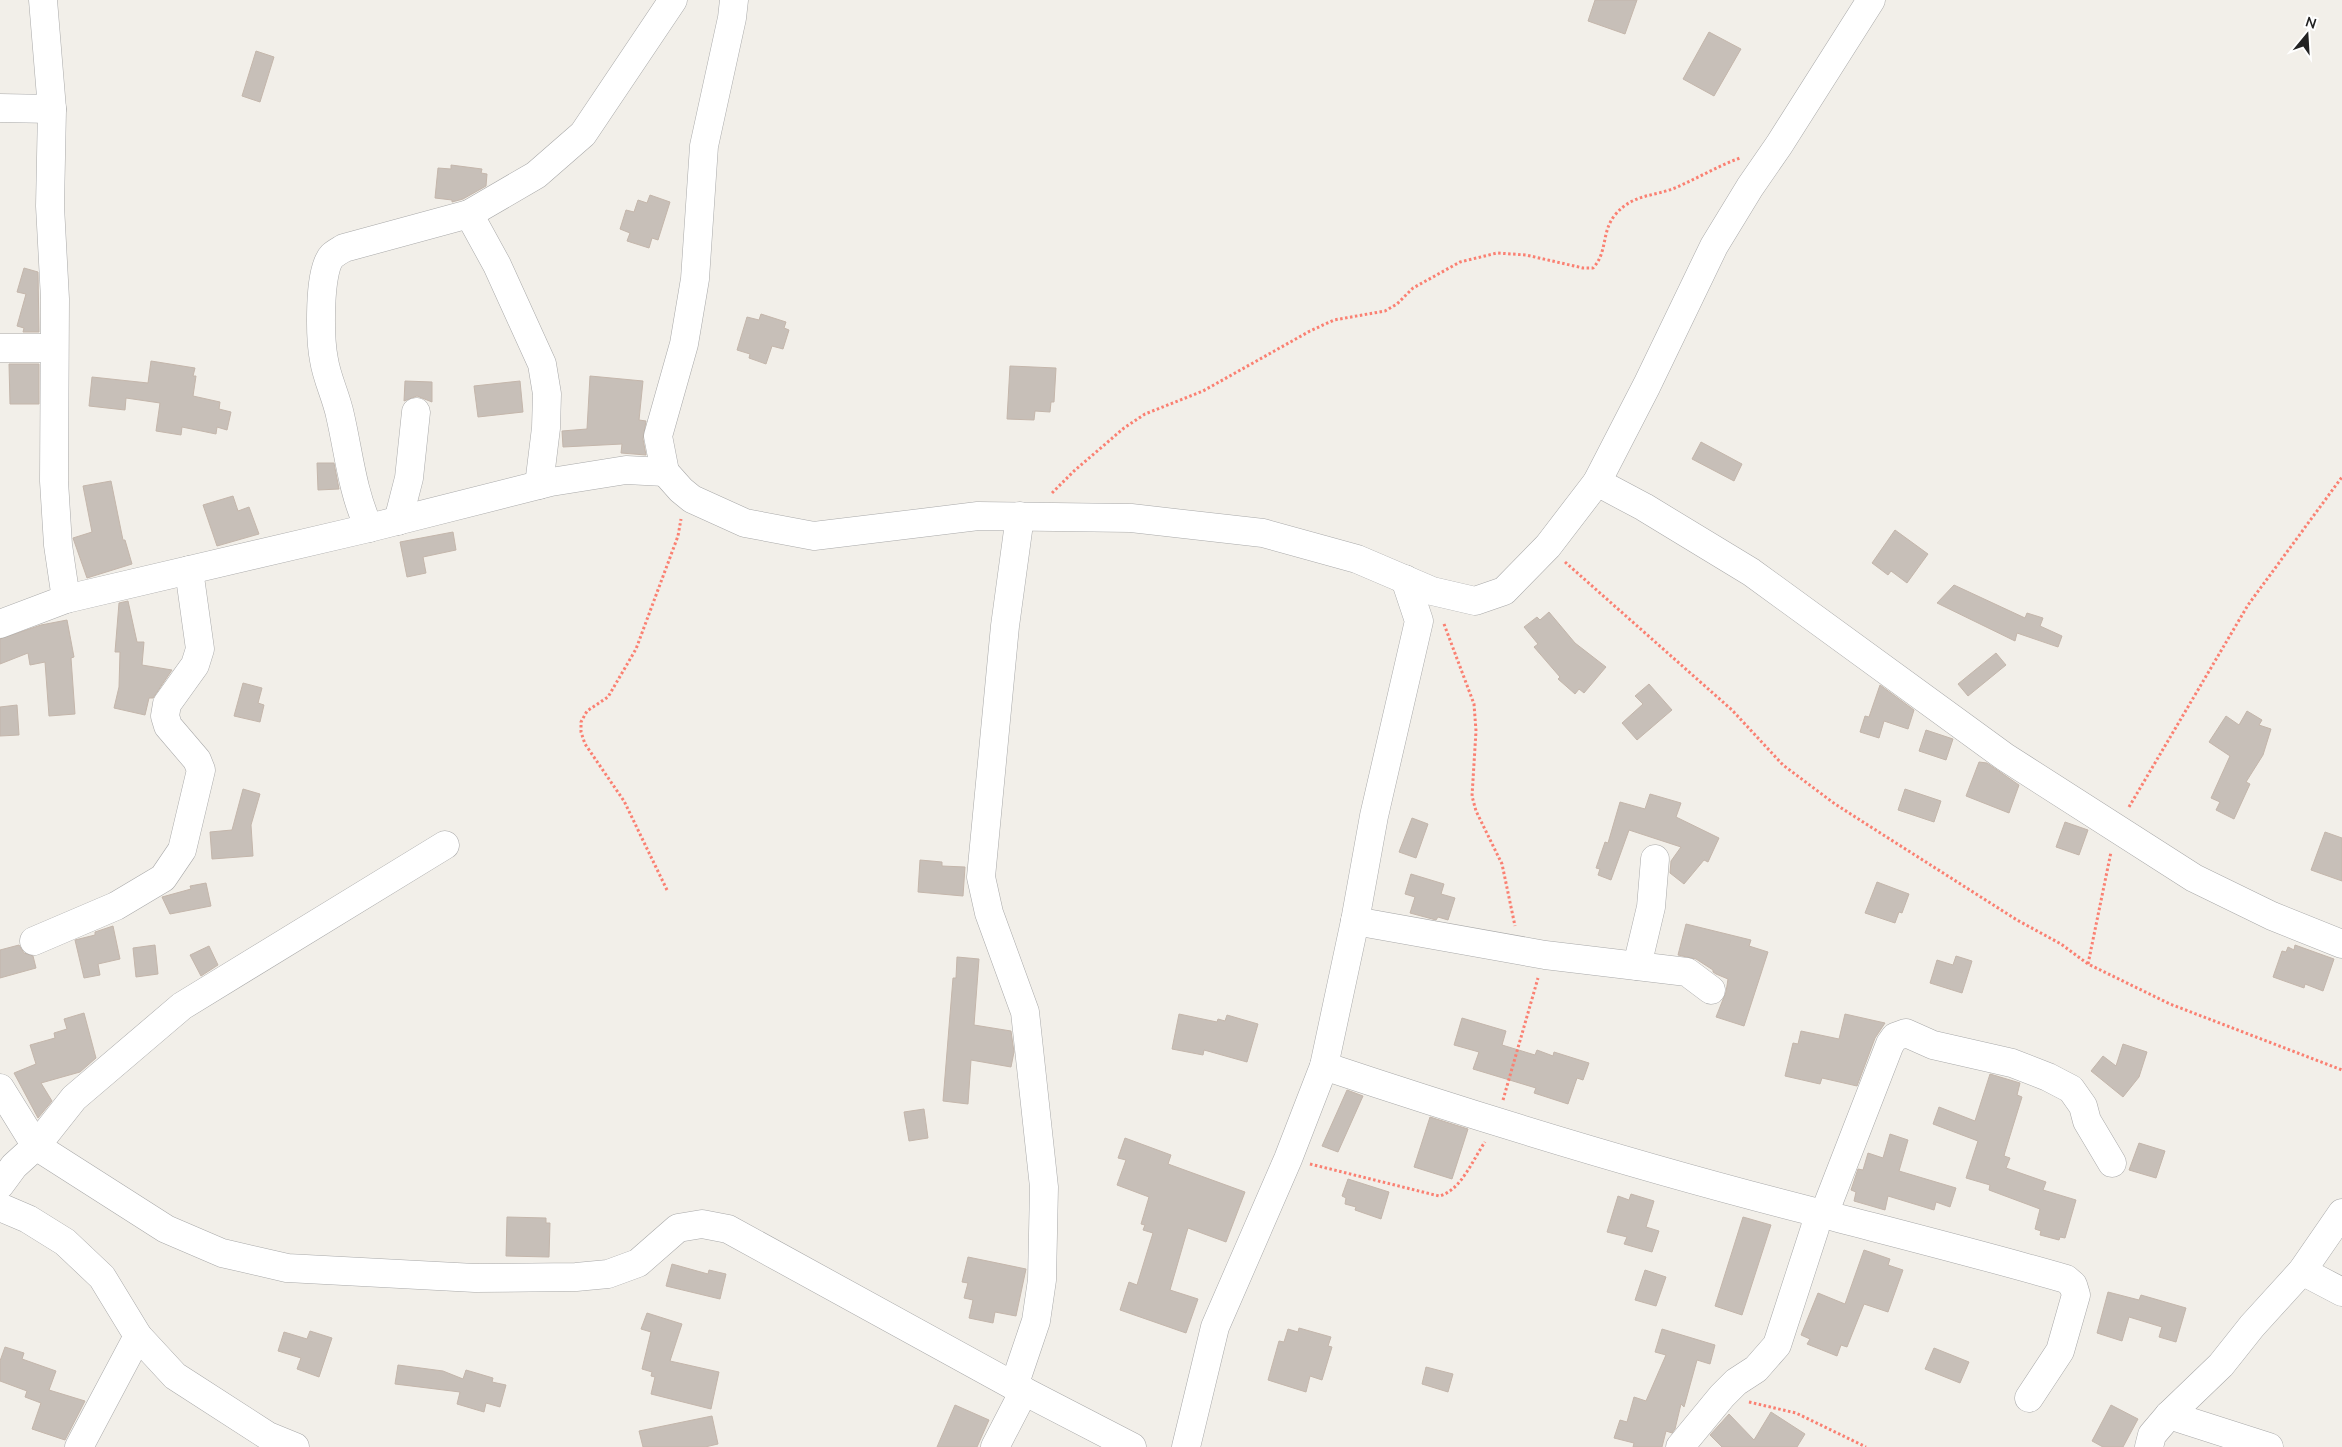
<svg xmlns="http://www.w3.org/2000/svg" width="2342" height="1447" font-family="'Nunito Sans',sans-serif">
<rect width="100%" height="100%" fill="#f2efe9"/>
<g fill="#c7bfb8" stroke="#c4b6ab">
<polygon points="1595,0 1637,0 1625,34 1588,21"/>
<polygon points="1709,32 1741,49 1714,96 1683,79"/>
<polygon points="256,51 274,57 260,102 242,96"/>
<polygon points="451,165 482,169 481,173 487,174 486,186 463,199 452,202 452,200 435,198 438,168 451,169"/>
<polygon points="650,195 670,202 658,240 652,238 649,248 627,241 630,233 620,229 626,210 634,212 638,200 647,203"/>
<polygon points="24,268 38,272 39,332 23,332 24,328 17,326 26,294 17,292"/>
<polygon points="761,314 786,322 784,328 789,330 783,349 772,346 766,364 749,358 750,354 737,350 747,317 759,320"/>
<polygon points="151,361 195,368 193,376 196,376 193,396 220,402 219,409 231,412 227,430 217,427 216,434 182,427 181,435 156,431 160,403 126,398 125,410 89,406 92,377 148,383"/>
<polygon points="9,364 39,364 39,404 10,404"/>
<polygon points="1010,366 1056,368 1054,402 1051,402 1050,412 1035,411 1034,420 1007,419"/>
<polygon points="590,376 643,381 639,420 646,421 643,439 646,455 621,453 622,444 563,447 562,431 587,429"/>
<polygon points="405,381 432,382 432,402 417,396 404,401"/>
<polygon points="520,381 523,412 478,417 474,386"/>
<polygon points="1701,442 1742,464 1734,481 1692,459"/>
<polygon points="317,463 334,463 339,489 318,490"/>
<polygon points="111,481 123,540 125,540 132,564 87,578 73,538 92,532 83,486"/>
<polygon points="233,496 238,511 249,507 259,534 217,546 203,505"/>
<polygon points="1895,530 1928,554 1907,583 1891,571 1888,575 1872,563"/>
<polygon points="453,532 456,550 423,557 426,573 407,577 400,542"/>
<polygon points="1954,585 2025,618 2027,613 2043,618 2040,626 2062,636 2058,647 2017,633 2015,641 1937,603"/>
<polygon points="128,601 137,642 144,642 142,665 172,670 153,698 149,698 145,715 114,708 119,687 120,652 115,652 119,603"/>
<polygon points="1549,612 1575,643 1606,667 1584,693 1579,689 1575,694 1558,679 1560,677 1534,647 1538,644 1524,627 1537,617 1540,620"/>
<polygon points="67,620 74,657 71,658 75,714 49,716 45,662 30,665 28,653 0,664 0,639 41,625"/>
<polygon points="1996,653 2006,665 1968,696 1958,684"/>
<polygon points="243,683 262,688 258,703 264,705 260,722 234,716"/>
<polygon points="1649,684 1672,710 1637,740 1622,723 1643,704 1635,696"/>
<polygon points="1880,685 1914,710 1908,729 1884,721 1879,738 1860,732 1865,716 1869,717"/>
<polygon points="17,705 19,735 0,736 0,707"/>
<polygon points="2247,711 2262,720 2259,725 2271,729 2263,755 2246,782 2250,784 2234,819 2216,810 2220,802 2211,798 2230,756 2209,742 2226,716 2239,725"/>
<polygon points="1926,730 1953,739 1946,760 1919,751"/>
<polygon points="1979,762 1987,763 2019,785 2009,813 1966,796"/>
<polygon points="243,789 260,794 251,825 253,856 212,859 210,832 232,830"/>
<polygon points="1905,789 1941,801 1934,822 1898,810"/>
<polygon points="1650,794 1681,803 1676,817 1719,838 1708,862 1704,860 1684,884 1670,873 1671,861 1681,847 1629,830 1611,880 1598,875 1600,869 1596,868 1605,842 1608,843 1620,802 1645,809"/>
<polygon points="1412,818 1428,824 1416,858 1399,852"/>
<polygon points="2065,822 2088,830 2079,855 2056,847"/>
<polygon points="2325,832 2342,838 2342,881 2311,870"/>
<polygon points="920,860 942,862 942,866 965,867 963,896 918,892"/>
<polygon points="1411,874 1444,884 1441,894 1455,898 1448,920 1438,917 1436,920 1410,913 1415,897 1405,894"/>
<polygon points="1877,882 1909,894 1902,913 1899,912 1895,923 1865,913"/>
<polygon points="206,883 211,906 170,914 162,897 191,889 190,886"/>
<polygon points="1686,924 1751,940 1749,946 1768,952 1744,1026 1716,1017 1726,992 1728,979 1716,974 1713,972 1713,970 1696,959 1678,955"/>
<polygon points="113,926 120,959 98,964 100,975 84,978 75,940 95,935 95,932"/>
<polygon points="19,945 24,953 33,956 36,968 0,978 0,950"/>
<polygon points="155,945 158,974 136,977 133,948"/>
<polygon points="2295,945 2334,959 2323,991 2305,984 2304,988 2273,977 2282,951 2286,952 2288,947 2294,950"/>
<polygon points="209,946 218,965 201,976 190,955"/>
<polygon points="1956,956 1972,961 1962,993 1930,983 1937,960 1953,965"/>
<polygon points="957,957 979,959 974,1025 1011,1031 1014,1052 1011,1067 971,1060 968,1104 943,1101 953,978 956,978"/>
<polygon points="84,1013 96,1058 80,1072 41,1083 52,1101 38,1118 14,1073 36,1064 30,1045 55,1038 54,1033 67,1029 64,1019"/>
<polygon points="1179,1014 1217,1022 1218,1019 1225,1021 1227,1015 1258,1024 1247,1062 1204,1050 1203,1055 1172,1049"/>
<polygon points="1845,1014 1885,1023 1875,1038 1857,1086 1822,1078 1820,1084 1785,1076 1793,1043 1798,1044 1801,1031 1839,1039"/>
<polygon points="1462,1018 1506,1031 1502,1045 1535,1055 1537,1050 1553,1056 1554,1052 1589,1063 1583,1080 1577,1078 1568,1104 1534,1093 1536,1088 1473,1069 1479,1052 1454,1045"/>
<polygon points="2123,1044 2147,1052 2139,1077 2123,1097 2091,1071 2103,1056 2116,1066"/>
<polygon points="1990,1074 2020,1083 2017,1095 2022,1097 2005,1152 2004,1156 2010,1158 2006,1168 2046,1182 2043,1190 2076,1200 2065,1238 2060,1237 2059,1240 2040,1235 2041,1231 2035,1229 2040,1209 1989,1190 1990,1185 1966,1178 1978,1141 1933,1124 1939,1107 1975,1121"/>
<polygon points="1347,1090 1363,1096 1338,1152 1322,1146"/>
<polygon points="924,1109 928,1138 909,1141 904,1112"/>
<polygon points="1430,1117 1468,1129 1452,1179 1414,1167"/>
<polygon points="1890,1134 1908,1140 1899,1171 1956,1188 1950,1207 1936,1202 1934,1210 1888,1196 1885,1210 1854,1201 1856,1192 1851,1190 1858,1169 1863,1170 1868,1153 1883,1158"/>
<polygon points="1125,1138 1171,1155 1168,1164 1245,1192 1226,1242 1188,1228 1170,1290 1198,1299 1186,1333 1120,1310 1129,1282 1137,1285 1153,1233 1143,1230 1145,1225 1141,1224 1149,1197 1117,1185 1126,1160 1118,1158"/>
<polygon points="2139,1143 2165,1151 2156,1178 2129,1170"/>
<polygon points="1348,1179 1389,1192 1381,1219 1355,1210 1356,1207 1345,1204 1346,1198 1342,1196"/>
<polygon points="1631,1194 1654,1201 1646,1227 1659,1231 1652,1252 1624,1244 1627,1237 1607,1232 1618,1196 1629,1200"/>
<polygon points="507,1217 546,1218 546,1223 550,1223 549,1257 506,1256"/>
<polygon points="1743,1217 1771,1225 1742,1315 1715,1306"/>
<polygon points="1864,1250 1890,1259 1888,1265 1903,1270 1888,1312 1864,1304 1847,1347 1841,1345 1837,1356 1807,1344 1810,1339 1801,1335 1818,1293 1845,1304"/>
<polygon points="968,1257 1026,1269 1016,1316 995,1312 993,1323 969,1318 973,1300 964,1298 968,1283 962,1282"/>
<polygon points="672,1264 708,1274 709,1270 726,1274 720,1299 666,1286"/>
<polygon points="1645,1270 1666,1277 1656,1306 1635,1300"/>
<polygon points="2108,1292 2139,1300 2141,1295 2186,1308 2176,1342 2159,1337 2162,1327 2129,1317 2122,1341 2097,1333"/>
<polygon points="647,1313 682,1324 670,1361 719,1372 711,1409 651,1394 655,1377 651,1376 652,1372 642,1369 651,1332 641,1329"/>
<polygon points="1299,1328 1331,1337 1328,1346 1332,1347 1322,1380 1310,1376 1306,1392 1268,1380 1279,1341 1284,1342 1288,1329 1298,1332"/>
<polygon points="1662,1329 1715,1345 1710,1364 1697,1360 1684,1407 1681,1404 1675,1429 1672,1433 1666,1431 1662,1447 1633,1447 1634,1443 1614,1438 1620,1420 1627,1422 1634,1397 1646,1401 1666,1355 1655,1352"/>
<polygon points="310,1331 332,1338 319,1377 297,1369 301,1358 278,1351 284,1332 307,1339"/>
<polygon points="5,1347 24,1353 22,1359 56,1371 49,1390 85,1401 65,1440 32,1429 41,1403 25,1397 27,1391 0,1381 0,1361"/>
<polygon points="1934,1348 1969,1362 1960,1383 1925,1369"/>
<polygon points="398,1365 443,1371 463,1379 466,1370 493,1378 492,1382 506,1385 500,1407 486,1403 484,1412 457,1404 460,1392 395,1384"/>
<polygon points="1426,1367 1453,1374 1448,1392 1422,1384"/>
<polygon points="955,1405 989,1420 977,1447 937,1447"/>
<polygon points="2111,1405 2138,1419 2123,1447 2103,1447 2092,1441"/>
<polygon points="1771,1412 1805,1434 1797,1447 1722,1447 1710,1435 1729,1414 1754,1440"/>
<polygon points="712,1416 718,1444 705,1447 643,1447 639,1431"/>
</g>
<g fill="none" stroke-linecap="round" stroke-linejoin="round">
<defs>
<g id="minor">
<polyline points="43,0 52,109 50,206 55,299 54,481 58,545 66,599"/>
<polyline points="734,0 732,18 704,146 695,279 684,344 658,436 665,472 681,490 692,499 745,523 814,536 978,516 1131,518 1263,533 1357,559 1432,591 1475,601 1504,591 1548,546 1597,482 1647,385 1714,246 1750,187 1779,145 1871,0"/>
<polyline points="0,108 52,109"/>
<polyline points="469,214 497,265 542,364 547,394 546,428 539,485"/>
<polyline points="0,348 54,348"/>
<polyline points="1597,482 1644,507 1751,572 2005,757 2194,878 2272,916 2342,944"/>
<polyline points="398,521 409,478 416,412"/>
<path d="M 369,528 C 352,491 349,454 340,415 C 336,396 327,379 324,360 C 320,340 318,270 332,256 C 335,253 341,250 344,248 L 469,214 L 536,175 L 583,134 L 673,0"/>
<polyline points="0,624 66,599 369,528 551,482 626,470 665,472"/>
<polyline points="1355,921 1545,955 1687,972 1711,990"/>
<polyline points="34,941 116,906 163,878 182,850 201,770 197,760 168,726 165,716 167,704 195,665 200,649 189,570"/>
<polyline points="1637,966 1651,907 1655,859"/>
<path d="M 1324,1066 C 1486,1120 1649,1170 1815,1212 C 1899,1234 1983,1255 2066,1279 L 2073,1285 L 2076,1295 L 2060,1351 L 2029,1398"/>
<polyline points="0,1088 36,1146 166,1229 222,1253 287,1268 475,1278 576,1277 608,1274 638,1263 678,1228 702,1224 728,1229 1014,1386 1132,1447"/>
<polyline points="0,1185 14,1166 36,1146 74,1098 182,1006 445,845"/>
<polyline points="0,1207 28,1219 65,1242 102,1277 138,1336 175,1376 268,1436 295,1447"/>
<polyline points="1824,1214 1890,1044 1895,1037 1906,1033 1933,1045 2012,1063 2048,1077 2071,1089 2083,1106 2087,1121 2112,1163"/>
<polyline points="2302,1271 2342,1292"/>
<polyline points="1014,1386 1036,1321 1042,1280 1044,1187 1025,1012 989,913 981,877 1005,626 1020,516"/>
<polyline points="2169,1415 2269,1447"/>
<polyline points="79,1447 138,1336"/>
<polyline points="995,1447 1024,1391"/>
<polyline points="1186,1447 1215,1327 1288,1159 1324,1066 1355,921 1374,816 1419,621 1405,579"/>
<polyline points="1680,1447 1722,1396 1736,1382 1756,1369 1777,1345 1815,1228 1817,1213"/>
<polyline points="2149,1447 2152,1435 2169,1415 2221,1365 2252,1326 2302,1271 2342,1213"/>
</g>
</defs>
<use href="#minor" stroke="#a9a9a9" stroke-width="29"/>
<g stroke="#fa8072" stroke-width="3" stroke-dasharray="2.5 2.5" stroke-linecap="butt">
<path d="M 1052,493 L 1074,471 L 1124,428 L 1145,414 L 1203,391 L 1310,331 L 1334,320 L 1385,311 L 1397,304 L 1413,288 L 1460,262 L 1497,253 L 1526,255 L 1583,268 L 1593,268 C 1608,252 1601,232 1615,215 C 1633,193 1655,197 1677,187 C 1698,178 1718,166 1740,158"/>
<polyline points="1565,562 1732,710 1783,765 1835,804 1885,836 2017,920 2061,944 2088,964 2170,1004 2342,1070"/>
<polyline points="1444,624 1474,704 1476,731 1472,796 1476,811 1502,864 1515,926"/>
<polyline points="2129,807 2248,605 2342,477"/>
<polyline points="667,890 624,801 585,744 581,732 581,722 587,711 608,697 636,649 678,536 681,519"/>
<polyline points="2088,964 2111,852"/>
<polyline points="1503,1100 1538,978"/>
<path d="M 1310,1164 L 1439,1196 C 1461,1191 1473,1159 1485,1142"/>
<polyline points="1749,1402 1796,1413 1866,1447"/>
</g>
<use href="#minor" stroke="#fff" stroke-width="28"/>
</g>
<g transform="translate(2307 35) rotate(18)" stroke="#ffffff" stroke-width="4" paint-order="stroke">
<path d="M0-4L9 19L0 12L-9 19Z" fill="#222222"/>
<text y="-8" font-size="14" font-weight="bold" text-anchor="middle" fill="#222222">N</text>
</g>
</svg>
